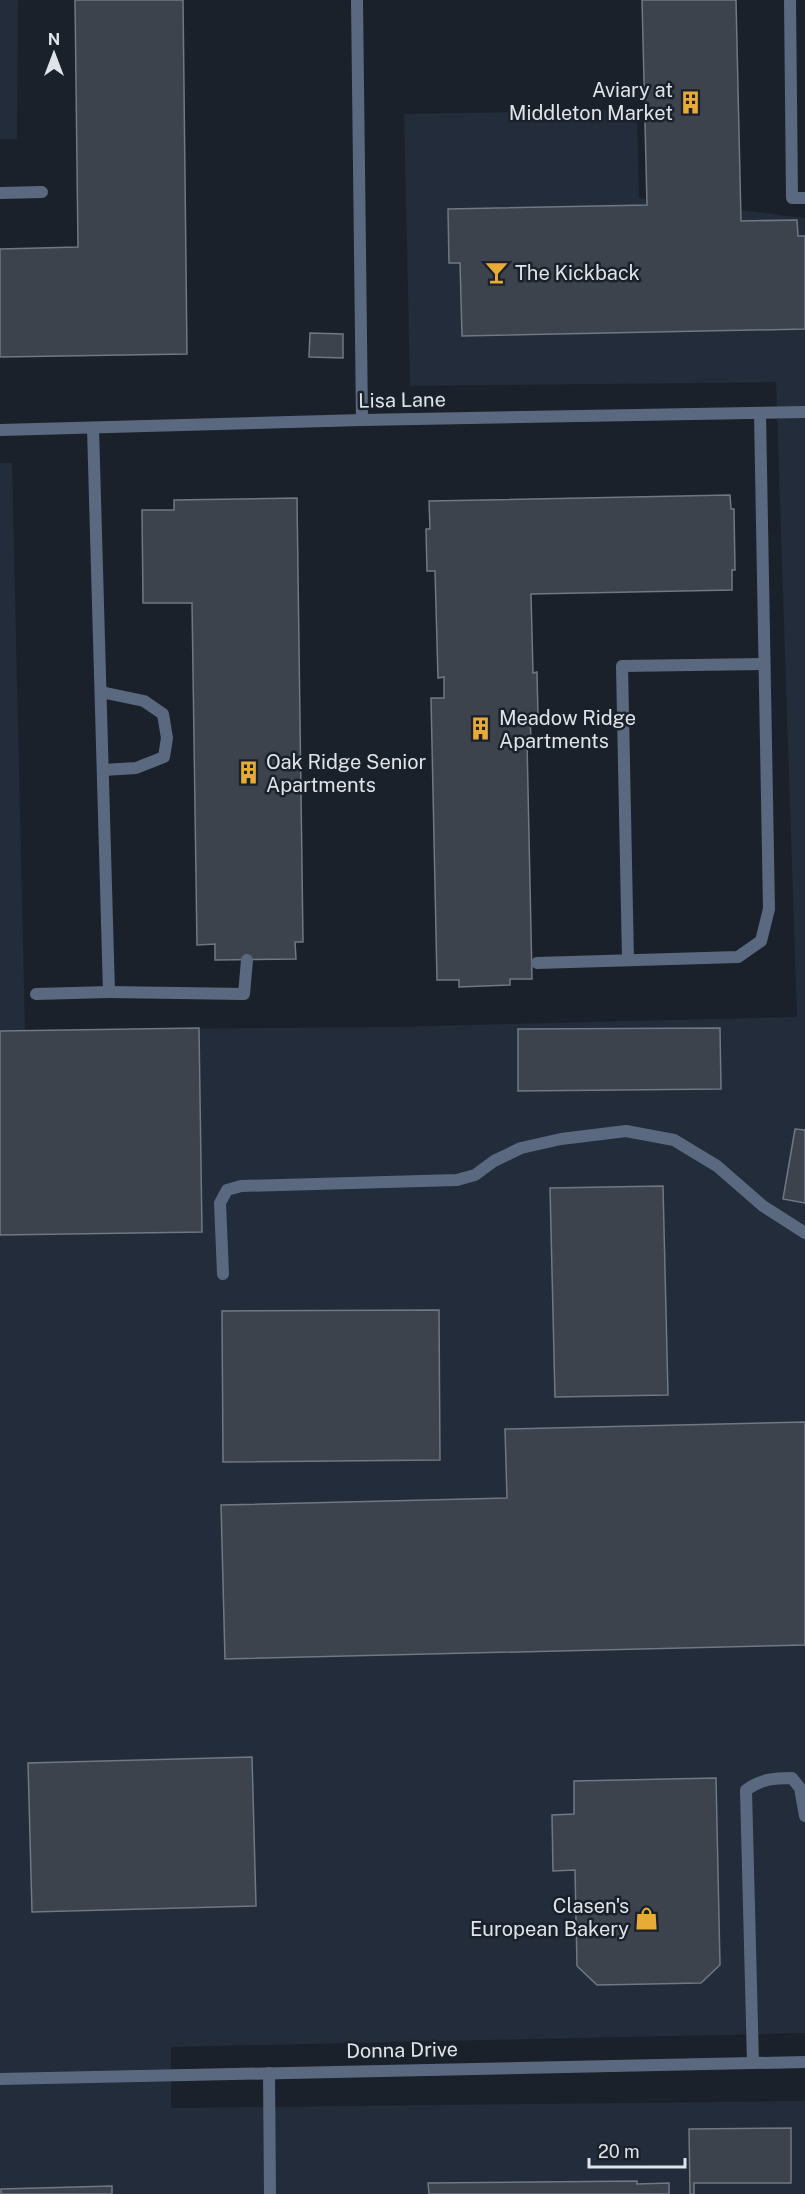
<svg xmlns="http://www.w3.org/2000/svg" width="805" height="2194" font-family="'Public Sans',sans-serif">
<rect width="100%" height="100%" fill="#1b212a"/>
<g fill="#222c3a">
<polygon points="0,0 18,0 17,139 0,139"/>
<polygon points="637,110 639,198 805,218 805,2033 171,2047 171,2108 805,2101 805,2194 0,2194 0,463 12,463 25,1030 391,1027 797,1017 776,382 410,386 404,114"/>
</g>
<g fill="#3c434d" stroke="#707883" stroke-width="1.5">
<polygon points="75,0 183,0 187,354 0,357 0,249 78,247"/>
<polygon points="642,0 736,0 741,221 797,220 798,236 805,236 805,329 462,336 460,263 449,263 448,209 647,205"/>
<polygon points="310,333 343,334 343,358 309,357"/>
<polygon points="730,495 731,509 734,509 735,570 732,570 732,590 531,594 533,673 537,672 538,717 530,717 531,741 527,741 532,979 510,979 510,985 459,987 459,980 437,980 431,698 444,698 444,677 438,678 435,571 427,571 426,529 430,529 429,501"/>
<polygon points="297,498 303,942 295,942 296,959 215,960 215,944 197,945 192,603 143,603 142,510 174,510 174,500"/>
<polygon points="199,1028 202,1232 0,1235 0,1031"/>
<polygon points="720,1028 721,1089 518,1091 518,1029"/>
<polygon points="795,1129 805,1130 805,1203 783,1199"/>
<polygon points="663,1186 668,1395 555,1397 550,1188"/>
<polygon points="439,1310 440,1460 223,1462 222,1311"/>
<polygon points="805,1422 805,1645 225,1659 221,1505 507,1498 505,1429"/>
<polygon points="252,1757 256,1906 32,1912 28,1763"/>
<polygon points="716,1778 720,1965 701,1983 597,1985 577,1966 575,1870 553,1871 552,1815 574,1814 574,1781"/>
<polygon points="791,2128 791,2183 694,2183 694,2194 690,2194 689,2129"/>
<polygon points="637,2181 637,2184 669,2183 669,2194 429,2194 428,2183"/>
<polygon points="112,2186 112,2194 1,2194 1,2189"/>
</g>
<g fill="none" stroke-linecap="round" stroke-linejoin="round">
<g stroke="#5a697f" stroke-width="12">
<polyline points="357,0 362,420"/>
<polyline points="790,0 792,198 805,198"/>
<polyline points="0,193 42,192"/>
<polyline points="101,692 144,701 163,714 167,738 164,757 136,768 103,770"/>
<polyline points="628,960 622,666 763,664"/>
<polyline points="537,963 738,957 761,941 769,909 760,413"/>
<polyline points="109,992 244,994 247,960"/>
<polyline points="36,994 109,992 93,428"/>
<polyline points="223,1274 220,1203 227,1190 241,1186 457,1180 475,1175 494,1161 521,1148 561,1139 626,1131 674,1140 717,1166 763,1206 805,1233"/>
<path d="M 753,2063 L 746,1790 C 761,1779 774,1778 792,1778 L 800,1788 L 805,1816"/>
<polyline points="269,2073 270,2194"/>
</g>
<g stroke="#5a697f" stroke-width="12">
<polyline points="0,430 362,420 805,412"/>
<polyline points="0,2079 805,2062"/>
</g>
</g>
<defs>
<symbol id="building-bare" viewBox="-9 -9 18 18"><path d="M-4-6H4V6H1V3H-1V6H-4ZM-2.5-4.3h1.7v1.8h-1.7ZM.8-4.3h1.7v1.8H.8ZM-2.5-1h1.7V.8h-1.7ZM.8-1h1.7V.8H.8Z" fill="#e8ab37" stroke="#1b212a" stroke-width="2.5" paint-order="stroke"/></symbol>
<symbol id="bar-bare" viewBox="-9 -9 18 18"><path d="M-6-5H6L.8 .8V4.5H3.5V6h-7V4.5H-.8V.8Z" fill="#e8ab37" stroke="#1b212a" stroke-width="2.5" paint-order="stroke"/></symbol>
<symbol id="shop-bare" viewBox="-9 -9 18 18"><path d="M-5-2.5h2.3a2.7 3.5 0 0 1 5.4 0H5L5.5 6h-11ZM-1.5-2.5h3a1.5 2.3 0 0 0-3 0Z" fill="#e8ab37" stroke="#1b212a" stroke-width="2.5" paint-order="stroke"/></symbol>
</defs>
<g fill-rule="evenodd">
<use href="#building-bare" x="674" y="86" width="33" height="33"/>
<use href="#bar-bare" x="480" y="256" width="33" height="33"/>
<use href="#building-bare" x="464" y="712" width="33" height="33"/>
<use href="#building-bare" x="232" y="756" width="33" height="33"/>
<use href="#shop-bare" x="630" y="1902" width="33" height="33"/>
</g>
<g text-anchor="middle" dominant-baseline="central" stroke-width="5" stroke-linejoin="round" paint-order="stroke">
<g font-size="20" fill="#dfe3ea" stroke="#1b212a" text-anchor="start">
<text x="673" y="90" text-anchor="end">Aviary at<tspan x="673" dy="23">Middleton Market</tspan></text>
<text x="515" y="273">The Kickback</text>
<text x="499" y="718">Meadow Ridge<tspan x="499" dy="23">Apartments</tspan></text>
<text x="266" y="762">Oak Ridge Senior<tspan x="266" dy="23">Apartments</tspan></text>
<text x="629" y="1906" text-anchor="end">Clasen's<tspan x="629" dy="23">European Bakery</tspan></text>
</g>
<g font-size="20" fill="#dfe3ea" stroke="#1b212a">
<text transform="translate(402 400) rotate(-1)">Lisa Lane</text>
<text transform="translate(402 2050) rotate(-1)">Donna Drive</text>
</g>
</g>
<g transform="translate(54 54)" stroke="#1b212a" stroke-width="4.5" paint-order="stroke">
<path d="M0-4.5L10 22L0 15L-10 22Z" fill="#dfe3ea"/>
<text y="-9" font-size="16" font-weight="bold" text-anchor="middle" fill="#dfe3ea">N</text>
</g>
<path d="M589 2158v9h96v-9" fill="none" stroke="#dfe3ea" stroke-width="3"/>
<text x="598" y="2158" font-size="18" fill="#dfe3ea" stroke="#1b212a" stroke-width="4.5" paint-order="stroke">20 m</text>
</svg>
